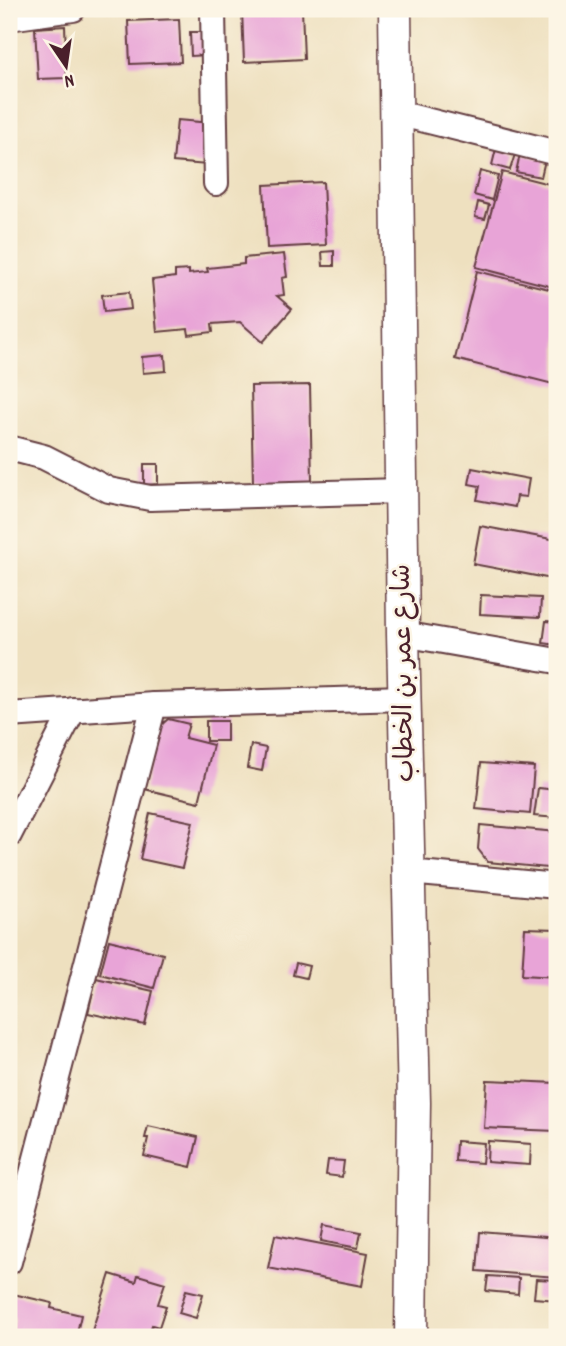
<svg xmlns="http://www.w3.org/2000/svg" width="566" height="1346" font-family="Dekko,'Playpen Sans Arabic',sans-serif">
<rect width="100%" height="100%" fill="#fcf5e5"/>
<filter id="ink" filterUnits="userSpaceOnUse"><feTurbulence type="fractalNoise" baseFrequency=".0143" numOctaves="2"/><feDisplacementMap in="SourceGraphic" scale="14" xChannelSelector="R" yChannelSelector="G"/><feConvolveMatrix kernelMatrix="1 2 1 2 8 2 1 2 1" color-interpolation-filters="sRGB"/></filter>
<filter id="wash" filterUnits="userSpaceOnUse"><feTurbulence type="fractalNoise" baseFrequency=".00686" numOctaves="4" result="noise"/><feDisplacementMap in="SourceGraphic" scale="28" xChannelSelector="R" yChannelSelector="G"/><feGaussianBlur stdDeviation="1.57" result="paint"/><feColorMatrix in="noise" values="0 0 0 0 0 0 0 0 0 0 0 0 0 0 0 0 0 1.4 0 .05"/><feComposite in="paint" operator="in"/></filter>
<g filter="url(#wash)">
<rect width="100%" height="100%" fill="#eee0bf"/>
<g id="blocks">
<g fill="#e8a4d7">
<polygon points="242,9 302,9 304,59 244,62"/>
<polygon points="179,19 181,62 130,64 128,21"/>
<polygon points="65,26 67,78 38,79 35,28"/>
<polygon points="190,32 205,32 206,55 191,56"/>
<polygon points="177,120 211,123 207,165 173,162"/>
<polygon points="496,149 515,154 510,170 492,165"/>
<polygon points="520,154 545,160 541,177 516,172"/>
<polygon points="480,171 498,176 492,200 474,195"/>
<polygon points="502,172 557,186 557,288 476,267"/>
<polygon points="323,182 326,245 267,248 264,185"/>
<polygon points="478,202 489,205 485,219 475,217"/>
<polygon points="334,251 334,266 323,266 322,252"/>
<polygon points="284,254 287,277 282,278 284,295 277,296 292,309 263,342 240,322 212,324 213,332 189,335 188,329 157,332 152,280 175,277 175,271 189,270 189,274 208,272 207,268 244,264 244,258"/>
<polygon points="477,271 557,291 557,385 455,359"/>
<polygon points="129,292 131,309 104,312 102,295"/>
<polygon points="165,355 166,371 143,373 142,357"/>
<polygon points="310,385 312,482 253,483 251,386"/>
<polygon points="144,464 158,464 158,484 144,485"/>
<polygon points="472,468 529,479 526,497 517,496 515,507 477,500 480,486 469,484"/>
<polygon points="480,526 557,540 557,580 473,564"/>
<polygon points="481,595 541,598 540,617 480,614"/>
<polygon points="546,621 557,622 557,645 543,643"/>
<polygon points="168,719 189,724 185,738 213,745 199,802 144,789 159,727"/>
<rect x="206" y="721" width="21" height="20"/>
<polygon points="251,745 266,748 262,771 247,768"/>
<polygon points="481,763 534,767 530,814 476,809"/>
<polygon points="538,788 557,790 557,818 534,816"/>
<polygon points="150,813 193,822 182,868 140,859"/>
<polygon points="480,825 557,832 557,869 488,862 478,849"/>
<polygon points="525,928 557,929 557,977 522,975"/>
<polygon points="109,940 163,954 154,988 100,974"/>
<polygon points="296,963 309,966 306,978 293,975"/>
<polygon points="96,978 153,991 145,1025 88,1013"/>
<polygon points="487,1080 557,1083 557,1131 484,1128"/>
<polygon points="148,1126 198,1137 191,1167 144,1156 148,1138 145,1138"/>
<polygon points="456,1141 484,1143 482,1163 455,1161"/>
<polygon points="488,1141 531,1144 530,1165 487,1162"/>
<polygon points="328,1160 344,1161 342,1177 326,1175"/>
<polygon points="324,1225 361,1232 358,1248 321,1241"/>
<polygon points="480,1232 557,1238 557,1277 477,1271"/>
<polygon points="275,1235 368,1253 362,1286 268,1268"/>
<polygon points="110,1274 136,1282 138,1275 165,1283 158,1304 166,1306 159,1327 152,1325 148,1337 104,1337 91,1334"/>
<polygon points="488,1276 519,1278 518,1294 486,1291"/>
<polygon points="536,1279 557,1280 557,1300 534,1298"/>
<polygon points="186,1290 203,1294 196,1318 179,1313"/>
<polygon points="9,1293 52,1303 51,1308 81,1315 76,1337 10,1337 15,1318 9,1317"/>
</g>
</g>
</g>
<g filter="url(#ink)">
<use href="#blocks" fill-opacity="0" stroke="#633c41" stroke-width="2"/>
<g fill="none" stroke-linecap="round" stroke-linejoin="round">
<defs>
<g id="minor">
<polyline points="213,9 216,183"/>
<polyline points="9,18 73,9"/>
<polyline points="397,113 557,153"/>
<polyline points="9,448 44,457 109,490 150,498 402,491"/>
<polyline points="403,634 557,661"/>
<polyline points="9,715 154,705 405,698"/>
<polyline points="9,835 73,710"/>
<polyline points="409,872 557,886"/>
<polyline points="9,1262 154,705"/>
</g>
<polyline id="major" points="395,9 403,634 414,1103 411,1337"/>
</defs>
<use href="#minor" stroke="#633c41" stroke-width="28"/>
<use href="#major" stroke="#633c41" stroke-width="35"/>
<use href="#minor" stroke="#fff" stroke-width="24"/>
<use href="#major" stroke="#fff" stroke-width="32"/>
</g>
</g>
<g text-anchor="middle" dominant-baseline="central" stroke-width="5" stroke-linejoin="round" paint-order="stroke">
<g font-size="26" fill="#4a1f2b" stroke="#fcf5e5">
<text transform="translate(405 673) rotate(-91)">شارع عمر بن الخطاب</text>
</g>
</g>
<rect width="566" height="1346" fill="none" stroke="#fcf5e5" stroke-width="35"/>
<g transform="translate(66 66) rotate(167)" stroke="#fcf5e5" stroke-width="5" paint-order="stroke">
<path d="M0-5L12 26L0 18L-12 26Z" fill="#4a1f2b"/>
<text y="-10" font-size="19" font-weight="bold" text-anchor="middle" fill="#4a1f2b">N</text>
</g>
</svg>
